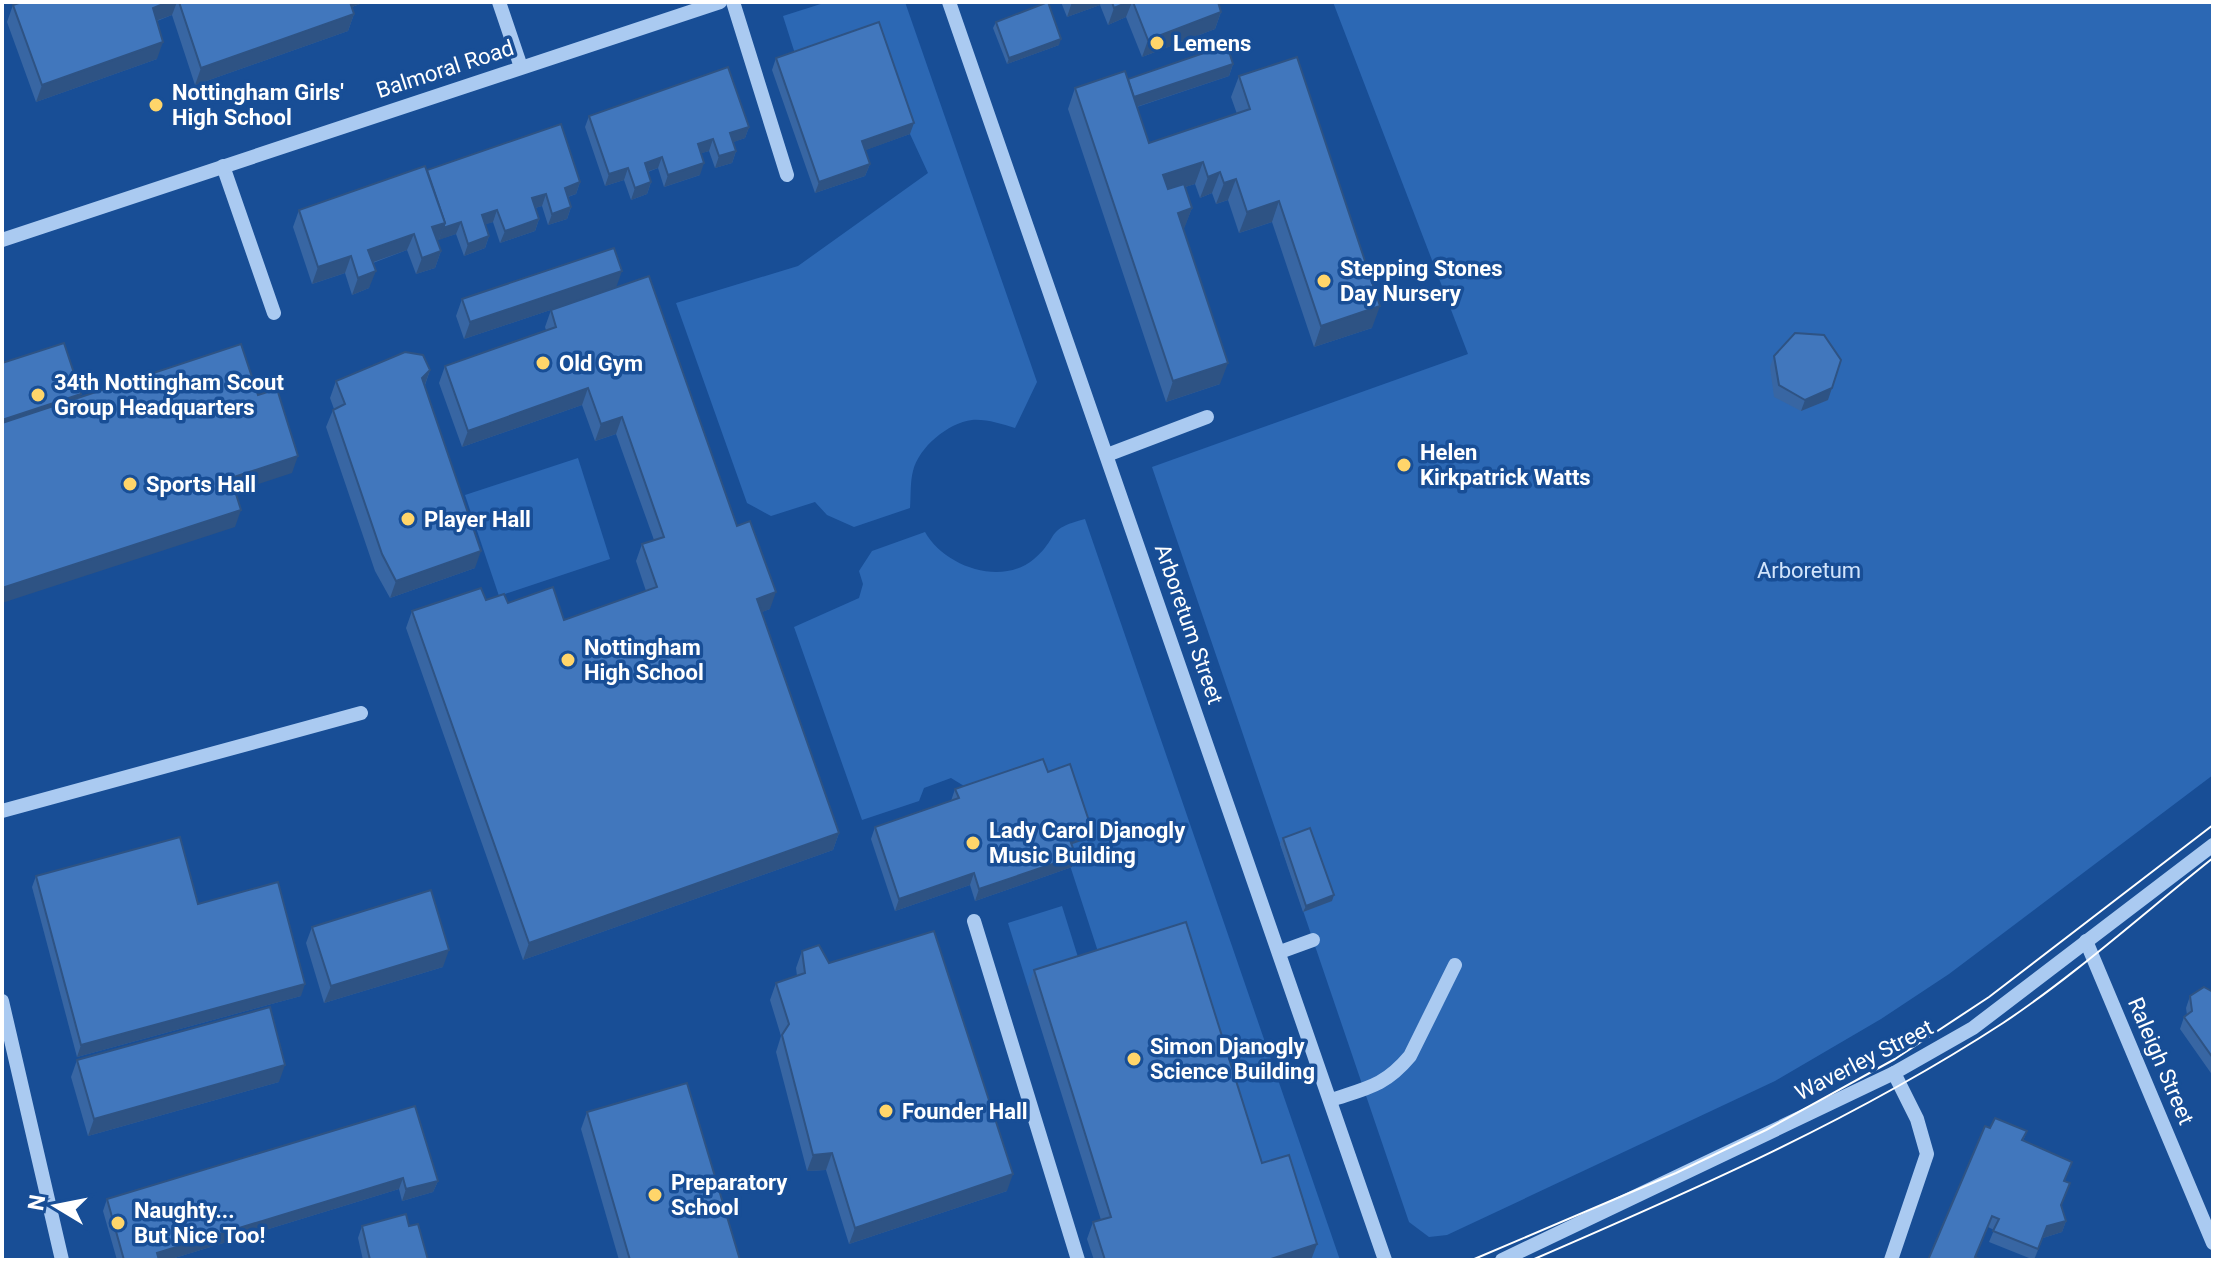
<svg xmlns="http://www.w3.org/2000/svg" width="2215" height="1262" font-family="Roboto,sans-serif">
<rect width="100%" height="100%" fill="#184e96"/>
<g fill="#2c68b4">
<path d="M 827,2 L 905,2 L 1037,382 L 1015,428 C 1001,424 987,419 972,420 C 948,423 919,447 913,471 C 910,482 911,496 910,508 L 854,527 L 827,515 L 815,502 L 771,516 L 747,503 L 676,303 L 798,266 L 928,173 L 910,134 L 797,60 L 783,16 Z"/>
<polygon points="1333,2 2213,2 2213,775 1949,974 1881,1019 1775,1081 1447,1235 1429,1237 1409,1222 1152,467 1468,354"/>
<polygon points="578,458 610,559 499,596 465,495"/>
<path d="M 1085,519 L 1340,1260 L 1311,1260 L 1102,964 L 1064,847 L 951,778 L 924,788 L 919,801 L 862,820 L 794,627 L 859,598 L 863,584 L 859,571 L 872,551 L 925,532 C 944,566 1001,587 1034,559 C 1061,536 1043,530 1085,519 Z"/>
<polygon points="1062,906 1082,970 1028,987 1008,923"/>
</g>
<g fill="none" stroke-linecap="round" stroke-linejoin="round">
<g stroke="#aacaf1" stroke-width="14">
<polyline points="499,2 521,67"/>
<polyline points="733,2 787,175"/>
<polyline points="949,2 1385,1260"/>
<polyline points="223,166 274,313"/>
<polyline points="2,240 720,2"/>
<polyline points="1107,455 1207,417"/>
<polyline points="2,811 361,713"/>
<polyline points="974,921 1078,1260"/>
<polyline points="2086,941 2213,1243"/>
<polyline points="1280,952 1313,940"/>
<polyline points="2,1001 62,1260"/>
<path d="M 1331,1100 C 1367,1088 1385,1086 1410,1056 L 1455,965"/>
<polyline points="1502,1260 1894,1073 1973,1028 2213,845"/>
<polyline points="1891,1260 1927,1154 1917,1119 1894,1073"/>
</g>
<g stroke="#fff" stroke-width="2">
<polyline points="1472,1260 1676,1173 1766,1130 1895,1059 1989,997 2213,825"/>
<path d="M 1532,1260 C 1694,1190 1854,1120 2003,1023 C 2075,975 2145,912 2213,858"/>
</g>
</g>
<g fill="#3866a3">
<polygon points="22,2 365,2 352,7 354,14 348,31 195,85 172,15 157,21 157,59 36,102 7,22 13,5"/>
<polygon points="1061,2 1218,2 1221,12 1215,29 1142,57 1126,17 1108,25 1100,5 1067,17"/>
<polygon points="996,22 1059,45 1007,64 993,28"/>
<polygon points="776,58 910,134 865,150 870,164 865,176 815,193 772,70"/>
<polygon points="1233,64 1229,76 1137,107 1149,143 1237,114 1231,97 1239,76 1372,328 1314,347 1272,222 1239,233 1228,200 1216,204 1212,193 1200,198 1195,184 1185,187 1192,208 1183,230 1220,384 1166,402 1068,109 1075,88 1128,79"/>
<polygon points="589,116 749,127 745,138 733,142 736,151 732,163 715,168 709,151 701,153 700,175 664,187 658,168 648,172 651,182 647,194 631,200 624,180 605,186 585,127"/>
<polygon points="427,170 580,182 576,194 568,197 571,207 567,219 548,225 542,206 535,208 539,219 535,231 500,243 493,222 485,224 489,236 485,248 464,256 456,234 437,240 441,251 435,268 416,274 407,250 373,263 369,288 352,295 345,273 312,284 293,227 299,210"/>
<polygon points="616,288 737,526 770,609 761,612 839,833 833,850 523,960 406,628 412,611 486,600 508,603 564,620 646,591 636,561 642,544 654,540 616,434 595,441 582,405 462,447 439,383 445,366 546,330 545,327 551,310 598,294 464,339 456,316 462,299"/>
<polygon points="1774,356 1828,400 1801,411 1774,397 1770,367"/>
<polygon points="430,370 425,385 475,568 390,598 375,571 326,427 333,410 334,409 330,398 336,381"/>
<polygon points="1048,772 1087,839 1072,844 1076,856 1072,867 975,901 970,885 895,911 871,839 875,827 951,801 955,789"/>
<polygon points="1283,838 1332,901 1303,912 1280,844"/>
<polygon points="36,876 301,996 77,1057 32,887"/>
<polygon points="312,927 443,967 324,1003 306,943"/>
<polygon points="802,951 829,963 1007,1191 849,1244 826,1170 807,1171 776,1052 781,1036 770,1000 776,983 797,976 796,968"/>
<polygon points="1034,970 1262,1163 1317,1244 1311,1260 1094,1260 1087,1239 1093,1222 1101,1220 1028,987"/>
<polygon points="2213,992 2213,1076 2180,1029 2184,1017 2187,1015 2186,1008 2190,996"/>
<polygon points="77,1060 279,1082 88,1136 71,1077"/>
<polygon points="415,1106 438,1181 433,1192 402,1201 399,1189 168,1260 117,1260 103,1211 107,1199"/>
<polygon points="587,1112 740,1260 619,1260 581,1129"/>
<polygon points="1990,1128 2027,1131 2023,1141 2065,1181 2070,1183 2061,1206 2066,1221 2062,1232 2043,1238 2034,1260 1989,1242 1994,1230 1988,1227 1975,1257 1928,1260"/>
<polygon points="362,1226 409,1226 428,1260 363,1260 358,1238"/>
</g>
<g fill="#2e5384">
<polygon points="168,2 177,2 172,15 147,24 153,8"/>
<polygon points="344,2 365,2 341,11"/>
<polygon points="1072,2 1101,2 1100,5 1067,17"/>
<polygon points="1128,2 1132,2 1126,17 1108,25 1114,8"/>
<polygon points="1221,12 1215,29 1142,57 1148,40"/>
<polygon points="354,14 348,31 195,85 201,68"/>
<polygon points="1061,39 1059,45 1007,64 1009,58"/>
<polygon points="163,42 157,59 36,102 42,85"/>
<polygon points="1233,64 1229,76 1124,111 1128,99"/>
<polygon points="914,123 910,134 858,153 862,141"/>
<polygon points="749,127 745,138 726,145 730,133"/>
<polygon points="713,139 709,151 693,156 698,144"/>
<polygon points="736,151 732,163 715,168 719,156"/>
<polygon points="662,157 658,168 640,174 645,163"/>
<polygon points="1203,162 1195,184 1156,196 1163,175"/>
<polygon points="704,163 700,175 664,187 668,175"/>
<polygon points="870,164 865,176 815,193 819,182"/>
<polygon points="628,168 624,180 605,186 609,174"/>
<polygon points="1220,172 1212,193 1200,198 1208,177"/>
<polygon points="1236,179 1228,200 1216,204 1224,183"/>
<polygon points="580,182 576,194 561,199 565,188"/>
<polygon points="651,182 647,194 631,200 635,188"/>
<polygon points="546,194 542,206 528,210 532,198"/>
<polygon points="1279,201 1272,222 1239,233 1247,212"/>
<polygon points="571,207 567,219 548,225 552,214"/>
<polygon points="1192,208 1184,229 1170,234 1178,213"/>
<polygon points="497,210 493,222 478,227 482,215"/>
<polygon points="539,219 535,231 500,243 505,231"/>
<polygon points="461,222 456,234 439,240 443,228"/>
<polygon points="445,223 439,240 426,244 432,227"/>
<polygon points="414,234 407,250 362,266 368,250"/>
<polygon points="489,236 485,248 464,256 468,244"/>
<polygon points="441,251 435,268 416,274 422,258"/>
<polygon points="351,256 345,273 312,284 318,267"/>
<polygon points="376,271 369,288 352,295 358,278"/>
<polygon points="622,271 616,288 464,339 470,322"/>
<polygon points="1380,306 1372,328 1314,347 1321,326"/>
<polygon points="1228,363 1220,384 1166,402 1173,381"/>
<polygon points="430,370 424,387 422,378"/>
<polygon points="588,388 582,405 462,447 468,431"/>
<polygon points="1832,388 1828,400 1801,411 1805,400"/>
<polygon points="81,394 77,406 2,430 2,420"/>
<polygon points="622,417 616,434 595,441 601,424"/>
<polygon points="298,456 292,473 225,495 231,478"/>
<polygon points="241,510 235,527 2,603 2,588"/>
<polygon points="481,551 475,568 390,598 396,581"/>
<polygon points="776,592 770,609 751,616 757,599"/>
<polygon points="1091,827 1087,839 1064,847 1068,835"/>
<polygon points="839,833 833,850 523,960 529,943"/>
<polygon points="1076,856 1072,867 975,901 979,889"/>
<polygon points="974,873 970,885 895,911 899,899"/>
<polygon points="1334,895 1332,901 1303,912 1306,906"/>
<polygon points="449,950 443,967 324,1003 331,986"/>
<polygon points="305,984 301,996 77,1057 81,1045"/>
<polygon points="285,1065 279,1082 88,1136 94,1119"/>
<polygon points="832,1153 826,1170 807,1171 813,1155"/>
<polygon points="1013,1174 1007,1191 849,1244 855,1228"/>
<polygon points="403,1178 399,1189 168,1260 154,1260 157,1253"/>
<polygon points="438,1181 433,1192 402,1201 406,1189"/>
<polygon points="2066,1221 2062,1232 2043,1238 2034,1260 2047,1226"/>
<polygon points="1317,1244 1311,1260 1268,1260"/>
</g>
<g fill="#4177bd" stroke="#2e5384" stroke-width="2">
<polygon points="22,2 168,2 153,8 163,42 42,85 13,5"/>
<polygon points="179,2 350,2 354,14 201,68"/>
<polygon points="1048,2 1061,39 1009,58 996,22"/>
<polygon points="1112,2 1128,2 1114,8"/>
<polygon points="1133,2 1218,2 1221,12 1148,40"/>
<polygon points="879,22 914,123 862,141 870,164 819,182 776,58"/>
<polygon points="1227,45 1233,64 1134,97 1128,79"/>
<polygon points="1297,57 1380,306 1321,326 1279,201 1247,212 1236,179 1224,183 1220,172 1208,177 1203,162 1163,175 1168,189 1184,184 1192,208 1178,213 1228,363 1173,381 1075,88 1125,71 1149,143 1250,109 1239,76"/>
<polygon points="728,67 749,127 730,133 736,151 719,156 713,139 698,144 704,163 668,175 662,157 645,163 651,182 635,188 628,168 609,174 589,116"/>
<polygon points="561,124 580,182 565,188 571,207 552,214 546,194 532,198 539,219 505,231 497,210 482,215 489,236 468,244 461,222 443,228 445,223 427,170"/>
<polygon points="425,166 445,223 432,227 441,251 422,258 414,234 368,250 376,271 358,278 351,256 318,267 299,210"/>
<polygon points="614,248 622,271 470,322 462,299"/>
<polygon points="649,276 737,526 750,521 776,592 757,599 839,833 529,943 412,611 481,588 486,600 504,594 508,603 553,587 564,620 657,587 642,544 664,537 622,417 601,424 588,388 468,431 445,366 556,327 551,310"/>
<polygon points="1795,333 1824,335 1841,360 1832,388 1805,400 1779,385 1774,356"/>
<polygon points="64,343 81,394 2,420 2,363"/>
<polygon points="241,344 258,395 277,389 298,456 231,478 241,510 2,588 2,423"/>
<polygon points="405,352 423,355 430,370 422,378 481,551 396,581 382,554 333,410 345,404 336,381"/>
<polygon points="1043,759 1048,772 1070,764 1091,827 1068,835 1076,856 979,889 974,873 899,899 875,827 959,798 955,789"/>
<polygon points="1310,828 1334,895 1306,906 1283,838"/>
<polygon points="180,837 198,904 278,882 305,984 81,1045 36,876"/>
<polygon points="431,890 449,950 331,986 312,927"/>
<polygon points="1186,922 1262,1163 1289,1155 1317,1244 1268,1260 1105,1260 1093,1222 1111,1217 1034,970"/>
<polygon points="934,931 1013,1174 855,1228 832,1153 813,1155 782,1035 789,1024 776,983 805,973 802,951 819,945 829,963"/>
<polygon points="2204,987 2213,992 2213,1058 2184,1017 2192,1011 2190,996"/>
<polygon points="270,1007 285,1065 94,1119 77,1060"/>
<polygon points="687,1083 740,1260 630,1260 587,1112"/>
<polygon points="415,1106 438,1181 406,1189 403,1178 157,1253 159,1260 124,1260 107,1199"/>
<polygon points="1995,1118 2027,1131 2022,1140 2072,1162 2064,1181 2070,1183 2061,1205 2066,1221 2047,1226 2038,1249 1993,1231 1999,1219 1992,1216 1975,1257 1982,1260 1928,1260 1985,1126 1990,1128"/>
<polygon points="406,1214 409,1226 418,1224 428,1260 370,1260 362,1226"/>
</g>
<g fill="#ffd56a" stroke="#184e96" stroke-width="3">
<circle cx="1157" cy="43" r="8"/>
<circle cx="156" cy="105" r="8"/>
<circle cx="1324" cy="281" r="8"/>
<circle cx="543" cy="363" r="8"/>
<circle cx="38" cy="395" r="8"/>
<circle cx="1404" cy="465" r="8"/>
<circle cx="130" cy="484" r="8"/>
<circle cx="408" cy="519" r="8"/>
<circle cx="568" cy="660" r="8"/>
<circle cx="973" cy="843" r="8"/>
<circle cx="1134" cy="1059" r="8"/>
<circle cx="886" cy="1111" r="8"/>
<circle cx="655" cy="1195" r="8"/>
<circle cx="118" cy="1223" r="8"/>
</g>
<g text-anchor="middle" dominant-baseline="central" stroke-width="7" stroke-linejoin="round" paint-order="stroke">
<g font-size="22" font-weight="bold" fill="#fff" stroke="#184e96" text-anchor="start">
<text x="1173" y="43">Lemens</text>
<text x="172" y="92">Nottingham Girls'<tspan x="172" dy="25">High School</tspan></text>
<text x="1340" y="268">Stepping Stones<tspan x="1340" dy="25">Day Nursery</tspan></text>
<text x="559" y="363">Old Gym</text>
<text x="54" y="382">34th Nottingham Scout<tspan x="54" dy="25">Group Headquarters</tspan></text>
<text x="1420" y="452">Helen<tspan x="1420" dy="25">Kirkpatrick Watts</tspan></text>
<text x="146" y="484">Sports Hall</text>
<text x="424" y="519">Player Hall</text>
<text x="584" y="647">Nottingham<tspan x="584" dy="25">High School</tspan></text>
<text x="989" y="830">Lady Carol Djanogly<tspan x="989" dy="25">Music Building</tspan></text>
<text x="1150" y="1046">Simon Djanogly<tspan x="1150" dy="25">Science Building</tspan></text>
<text x="902" y="1111">Founder Hall</text>
<text x="671" y="1182">Preparatory<tspan x="671" dy="25">School</tspan></text>
<text x="134" y="1210">Naughty...<tspan x="134" dy="25">But Nice Too!</tspan></text>
</g>
<g font-size="22" fill="#fff" stroke="#184e96">
<text transform="translate(445 69) rotate(-18)">Balmoral Road</text>
<text transform="translate(1189 624) rotate(71)">Arboretum Street</text>
<text transform="translate(1864 1060) rotate(-27)">Waverley Street</text>
<text transform="translate(2161 1061) rotate(67)">Raleigh Street</text>
</g>
<g font-size="22" fill="#d1e4fc" stroke="#184e96">
<text x="1809" y="570">Arboretum</text>
</g>
</g>
<rect width="2215" height="1262" fill="none" stroke="#ffffff" stroke-width="8"/>
<g transform="translate(56 1206) rotate(280)" stroke="#184e96" stroke-width="6" paint-order="stroke">
<path d="M0-6L14 30L0 20L-14 30Z" fill="#ffffff"/>
<text y="-12" font-size="22" font-weight="bold" text-anchor="middle" fill="#ffffff">N</text>
</g>
</svg>
